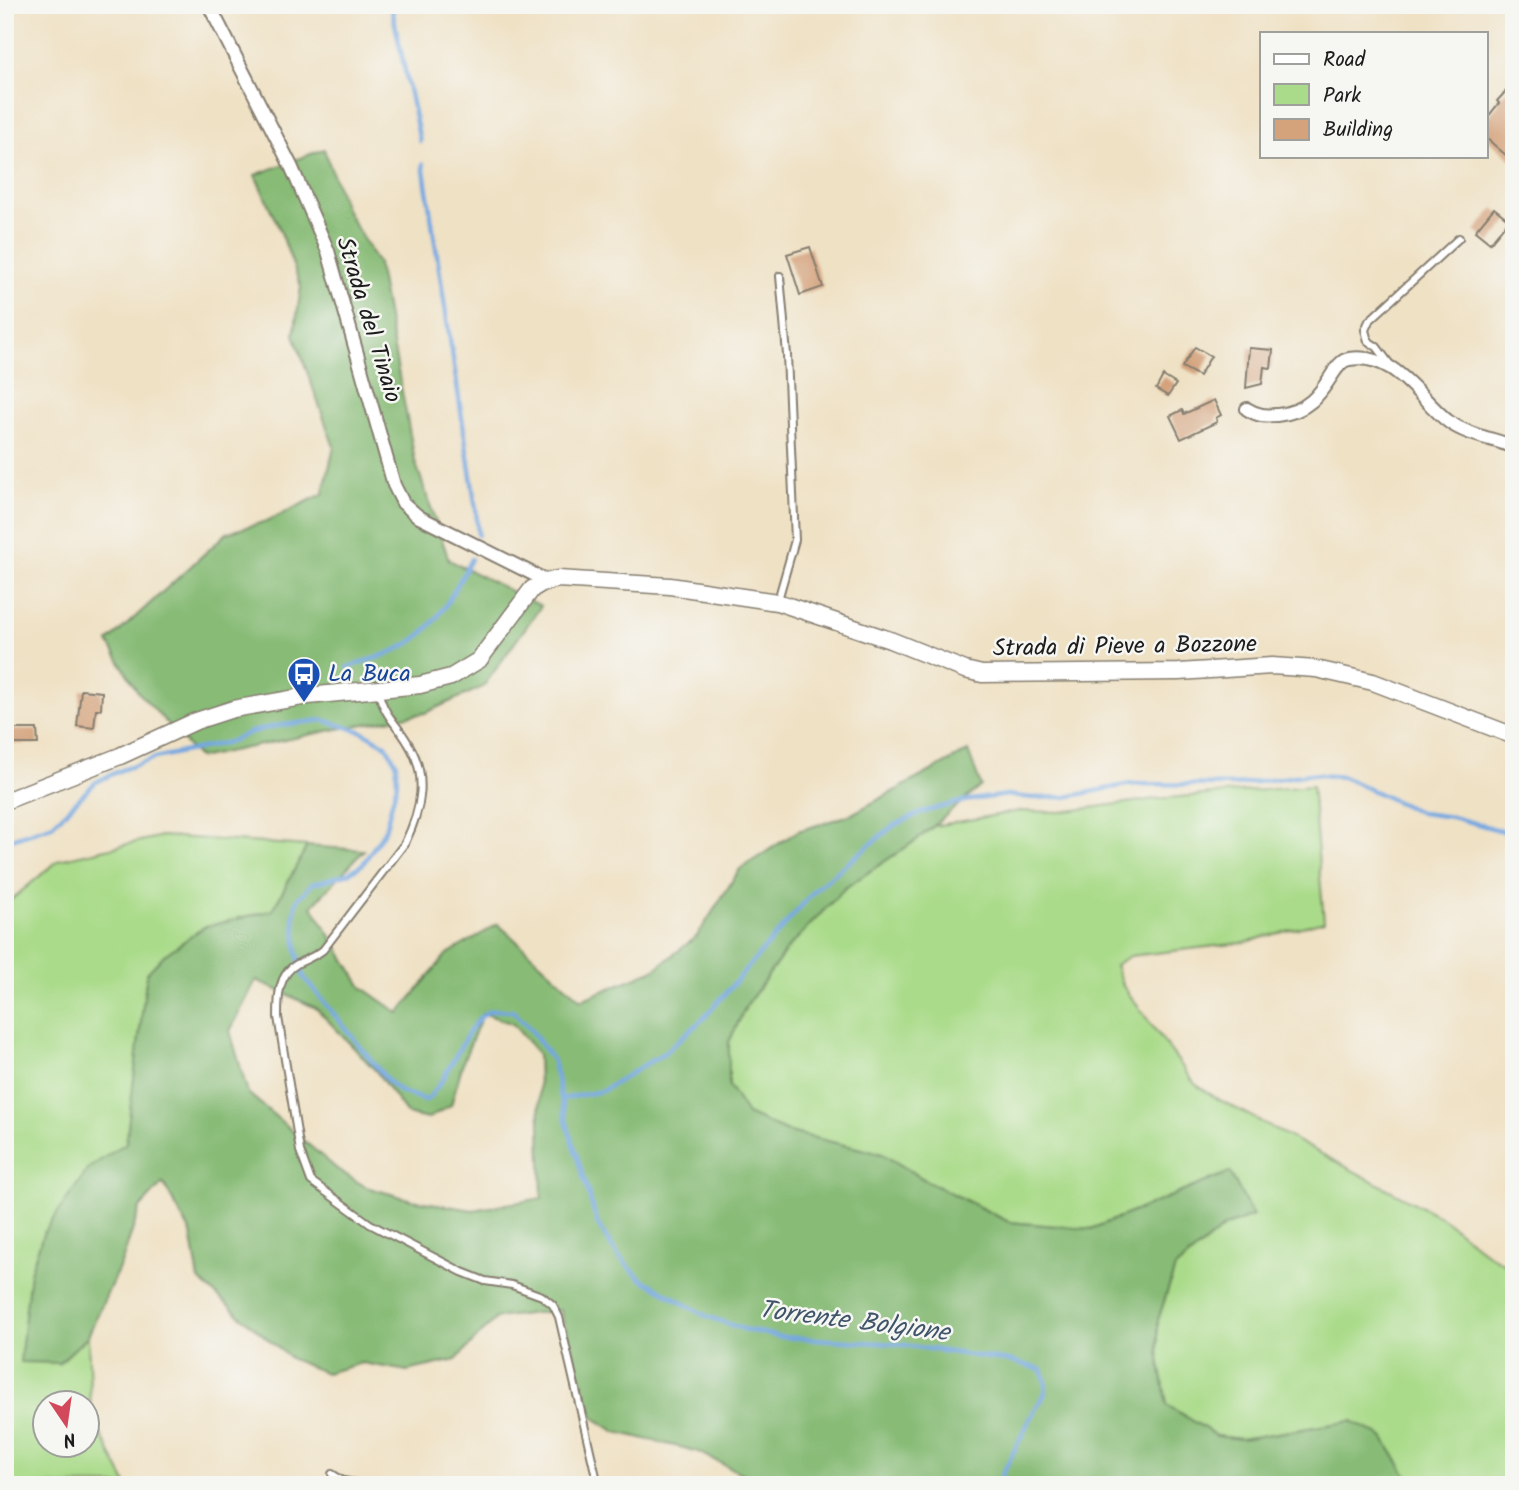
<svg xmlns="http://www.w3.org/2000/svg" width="1519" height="1490" font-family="Kalam,sans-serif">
<rect width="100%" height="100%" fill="#f6f6f2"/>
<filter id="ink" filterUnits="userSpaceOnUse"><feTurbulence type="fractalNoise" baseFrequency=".0143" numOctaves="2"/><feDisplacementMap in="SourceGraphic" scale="14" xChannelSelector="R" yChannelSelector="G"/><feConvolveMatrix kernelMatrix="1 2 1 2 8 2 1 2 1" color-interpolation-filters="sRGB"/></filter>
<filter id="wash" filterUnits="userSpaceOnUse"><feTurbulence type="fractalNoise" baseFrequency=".00686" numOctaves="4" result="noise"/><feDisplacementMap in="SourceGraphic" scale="28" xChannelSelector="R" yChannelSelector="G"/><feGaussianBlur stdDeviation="1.57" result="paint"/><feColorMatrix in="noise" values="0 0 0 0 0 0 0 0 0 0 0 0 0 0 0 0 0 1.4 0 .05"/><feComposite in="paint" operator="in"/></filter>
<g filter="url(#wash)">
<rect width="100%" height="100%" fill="#efe1c4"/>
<g fill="#aadb8a" stroke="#637c53" stroke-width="2" fill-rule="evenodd">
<polygon points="1312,786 1324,921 1242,943 1130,956 1115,965 1123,986 1195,1084 1216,1098 1441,1217 1482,1250 1514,1270 1514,1485 1409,1485 1409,1479 1352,1421 1241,1439 1217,1436 1167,1405 1158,1352 1158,1320 1175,1268 1224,1227 1230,1172 1091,1229 1009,1222 927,1181 882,1154 785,1131 746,1114 729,1086 729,1042 746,1006 787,949 845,888 918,839 934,826 1020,811 1061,812 1155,799"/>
<path d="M 162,836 L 307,846 L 273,910 L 204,927 L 147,973 L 126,1144 L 89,1168 L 59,1363 L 88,1336 L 91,1415 L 127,1485 L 5,1485 L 5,905 L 59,860 ZM 46,1402 L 88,1402 L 88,1444 L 46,1444 Z"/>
</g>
<g fill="#87bb76" stroke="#526c49" stroke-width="2" fill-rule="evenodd">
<polygon points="324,149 345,208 378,264 415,461 449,560 541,606 483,687 425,713 332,730 199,758 138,692 108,642 227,533 267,521 323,494 334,447 294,335 301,287 280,230 255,175"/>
<path d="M 968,751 L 981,786 L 918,839 L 845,888 L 787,949 L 746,1006 L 729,1042 L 729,1086 L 747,1114 L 785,1131 L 882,1154 L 927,1181 L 1009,1222 L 1091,1229 L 1230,1172 L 1253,1216 L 1224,1227 L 1175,1268 L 1158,1320 L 1158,1352 L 1167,1405 L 1217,1436 L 1241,1439 L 1352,1421 L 1383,1437 L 1409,1479 L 1409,1485 L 760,1485 L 749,1477 L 696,1451 L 616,1432 L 593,1417 L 560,1310 L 496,1318 L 456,1360 L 407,1371 L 362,1363 L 326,1373 L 291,1359 L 199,1280 L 191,1233 L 163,1183 L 140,1208 L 122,1261 L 88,1336 L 59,1363 L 20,1362 L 30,1272 L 44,1232 L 89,1168 L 126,1143 L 147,973 L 163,956 L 204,927 L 273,910 L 307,846 L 364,850 L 312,906 L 362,987 L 399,1013 L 446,955 L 498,924 L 581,1000 L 654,970 L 697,936 L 740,869 L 798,831 L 850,815 ZM 256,980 L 316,1008 L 376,1071 L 407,1114 L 427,1119 L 451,1105 L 464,1059 L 483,1013 L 513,1024 L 538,1054 L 542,1198 L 473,1210 L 412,1200 L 366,1187 L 337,1169 L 248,1093 L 230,1031 Z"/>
</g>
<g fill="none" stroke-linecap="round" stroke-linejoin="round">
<g stroke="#74a7e0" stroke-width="4.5">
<polyline points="391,5 420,141"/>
<polyline points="423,164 476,509 478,535"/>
<path d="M 348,667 C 370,660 395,653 414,640 C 440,622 457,586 471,559"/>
<path d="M 5,841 L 51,826 L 96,782 L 119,771 L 155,758 L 229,742 L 251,732 L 276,726 L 323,720 L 363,732 L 386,745 L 396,763 L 397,783 L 385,830 L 363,864 L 349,873 L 312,884 L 297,900 L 294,915 L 297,952 L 303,976 L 389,1082 L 401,1092 L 426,1100 C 449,1081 467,1019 490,1011 C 496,1009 506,1011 513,1011 L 531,1030 L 553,1061 L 567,1124 L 598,1225 L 619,1257 L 640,1278 L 706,1316 L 743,1329 L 781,1337 L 897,1344 L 1015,1362 L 1042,1370 C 1049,1387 1046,1396 1035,1409 L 997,1485"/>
<polyline points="562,1099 602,1091 664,1053 704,1018 817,888 893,826 923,812 964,801 1007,795 1032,798 1066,797 1131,784 1236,785 1309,774 1343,777 1421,813 1452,817 1514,834"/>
</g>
</g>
<g id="blocks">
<g fill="#d4a27b">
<polygon points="1507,90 1514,96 1514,162 1486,138 1486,119 1499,103 1497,101"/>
<polygon points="1494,208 1509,220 1490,243 1475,231"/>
<polygon points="810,247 823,287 800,295 787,254"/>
<polygon points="1195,347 1211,356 1199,376 1182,367"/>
<polygon points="1249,348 1273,350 1271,368 1264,367 1262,384 1246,388"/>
<polygon points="1163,376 1176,384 1168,396 1156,389"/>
<polygon points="1214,400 1221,415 1216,418 1217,422 1181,439 1170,416 1182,410 1184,414"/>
<polygon points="81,690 102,692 101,709 96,709 94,728 77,726"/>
<polygon points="8,729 37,729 38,744 5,744 5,731"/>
</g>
</g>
</g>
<g filter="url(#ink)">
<use href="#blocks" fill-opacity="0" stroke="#867e70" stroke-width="2"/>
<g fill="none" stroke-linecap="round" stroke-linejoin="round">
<defs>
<g id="service">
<polyline points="1389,363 1377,347 1368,341 1365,330 1369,321 1459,238"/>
<polyline points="778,600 795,540 787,355 780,276"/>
<path d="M 378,691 C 386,719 395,721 408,743 C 429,776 421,810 405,843 L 323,950 C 314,957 306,959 297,964 C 278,974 278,998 278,1017 L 300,1151 L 311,1181 L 370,1224 L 462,1272 L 485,1281 L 512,1285 L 542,1296 L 553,1305 L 559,1317 L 598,1485"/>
<polyline points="332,1474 343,1481 370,1485"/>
</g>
<g id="minor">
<polyline points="209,5 291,166 328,251 394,485 403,503 419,517 547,581"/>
<path d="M 1247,409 C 1258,416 1265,416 1277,415 C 1327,411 1329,362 1349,359 C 1395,351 1419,399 1449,422 C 1469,436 1492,438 1514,447"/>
</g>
<polyline id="tertiary" points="5,801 120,756 196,721 233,709 308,696 420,685 451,677 479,660 532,589 542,583 558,579 670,586 777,602 890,640 965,670 982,674 1179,672 1272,666 1316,669 1373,682 1514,736"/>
</defs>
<use href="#service" stroke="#867e70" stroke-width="10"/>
<use href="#minor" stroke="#867e70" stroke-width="16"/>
<use href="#tertiary" stroke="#867e70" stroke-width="19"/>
<use href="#service" stroke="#fff" stroke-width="6"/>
<use href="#minor" stroke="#fff" stroke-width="12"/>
<use href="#tertiary" stroke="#fff" stroke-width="16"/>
</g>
</g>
<defs>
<symbol id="bus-pin" viewBox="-11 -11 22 30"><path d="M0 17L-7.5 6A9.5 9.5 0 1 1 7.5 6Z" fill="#1a4fb4" stroke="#f6f6f2"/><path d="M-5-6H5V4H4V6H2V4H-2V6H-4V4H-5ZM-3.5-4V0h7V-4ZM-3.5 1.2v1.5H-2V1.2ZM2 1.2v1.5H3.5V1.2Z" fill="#fff"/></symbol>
</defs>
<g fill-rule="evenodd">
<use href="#bus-pin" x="285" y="655" width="38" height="52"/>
</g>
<g text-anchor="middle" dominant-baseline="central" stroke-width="5" stroke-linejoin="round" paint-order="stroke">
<g font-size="24" fill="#1c1c1c" stroke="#f6f6f2">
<text transform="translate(368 320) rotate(73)">Strada del Tinaio</text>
<text transform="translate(1125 647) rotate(-1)">Strada di Pieve a Bozzone</text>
</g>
<g font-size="24" fill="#164399" stroke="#f6f6f2" text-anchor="start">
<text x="328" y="674">La Buca</text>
</g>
<g font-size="26" font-style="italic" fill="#3f546a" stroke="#f6f6f2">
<text transform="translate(854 1322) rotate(7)">Torrente Bolgione</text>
</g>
</g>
<rect width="1519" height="1490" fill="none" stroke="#f6f6f2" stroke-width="28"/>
<rect x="1260" y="32" width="228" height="126" fill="#f6f6f2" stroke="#9f9f9c" stroke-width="2"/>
<rect x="1274" y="54" width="35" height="10" fill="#ffffff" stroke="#9f9f9c" stroke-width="2"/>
<text x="1323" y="66" font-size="21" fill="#1c1c1c">Road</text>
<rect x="1274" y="84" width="35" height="21" fill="#aadb8a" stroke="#9f9f9c" stroke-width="2"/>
<text x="1323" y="102" font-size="21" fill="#1c1c1c">Park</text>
<rect x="1274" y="119" width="35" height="21" fill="#d4a27b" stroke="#9f9f9c" stroke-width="2"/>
<text x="1323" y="136" font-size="21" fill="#1c1c1c">Building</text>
<g transform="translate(66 1424) rotate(167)"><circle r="33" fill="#f6f6f2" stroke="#9f9f9c" stroke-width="2"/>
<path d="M0-5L12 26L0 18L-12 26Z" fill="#d1495b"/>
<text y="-10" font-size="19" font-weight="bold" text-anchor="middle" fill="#1c1c1c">N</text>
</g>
</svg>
